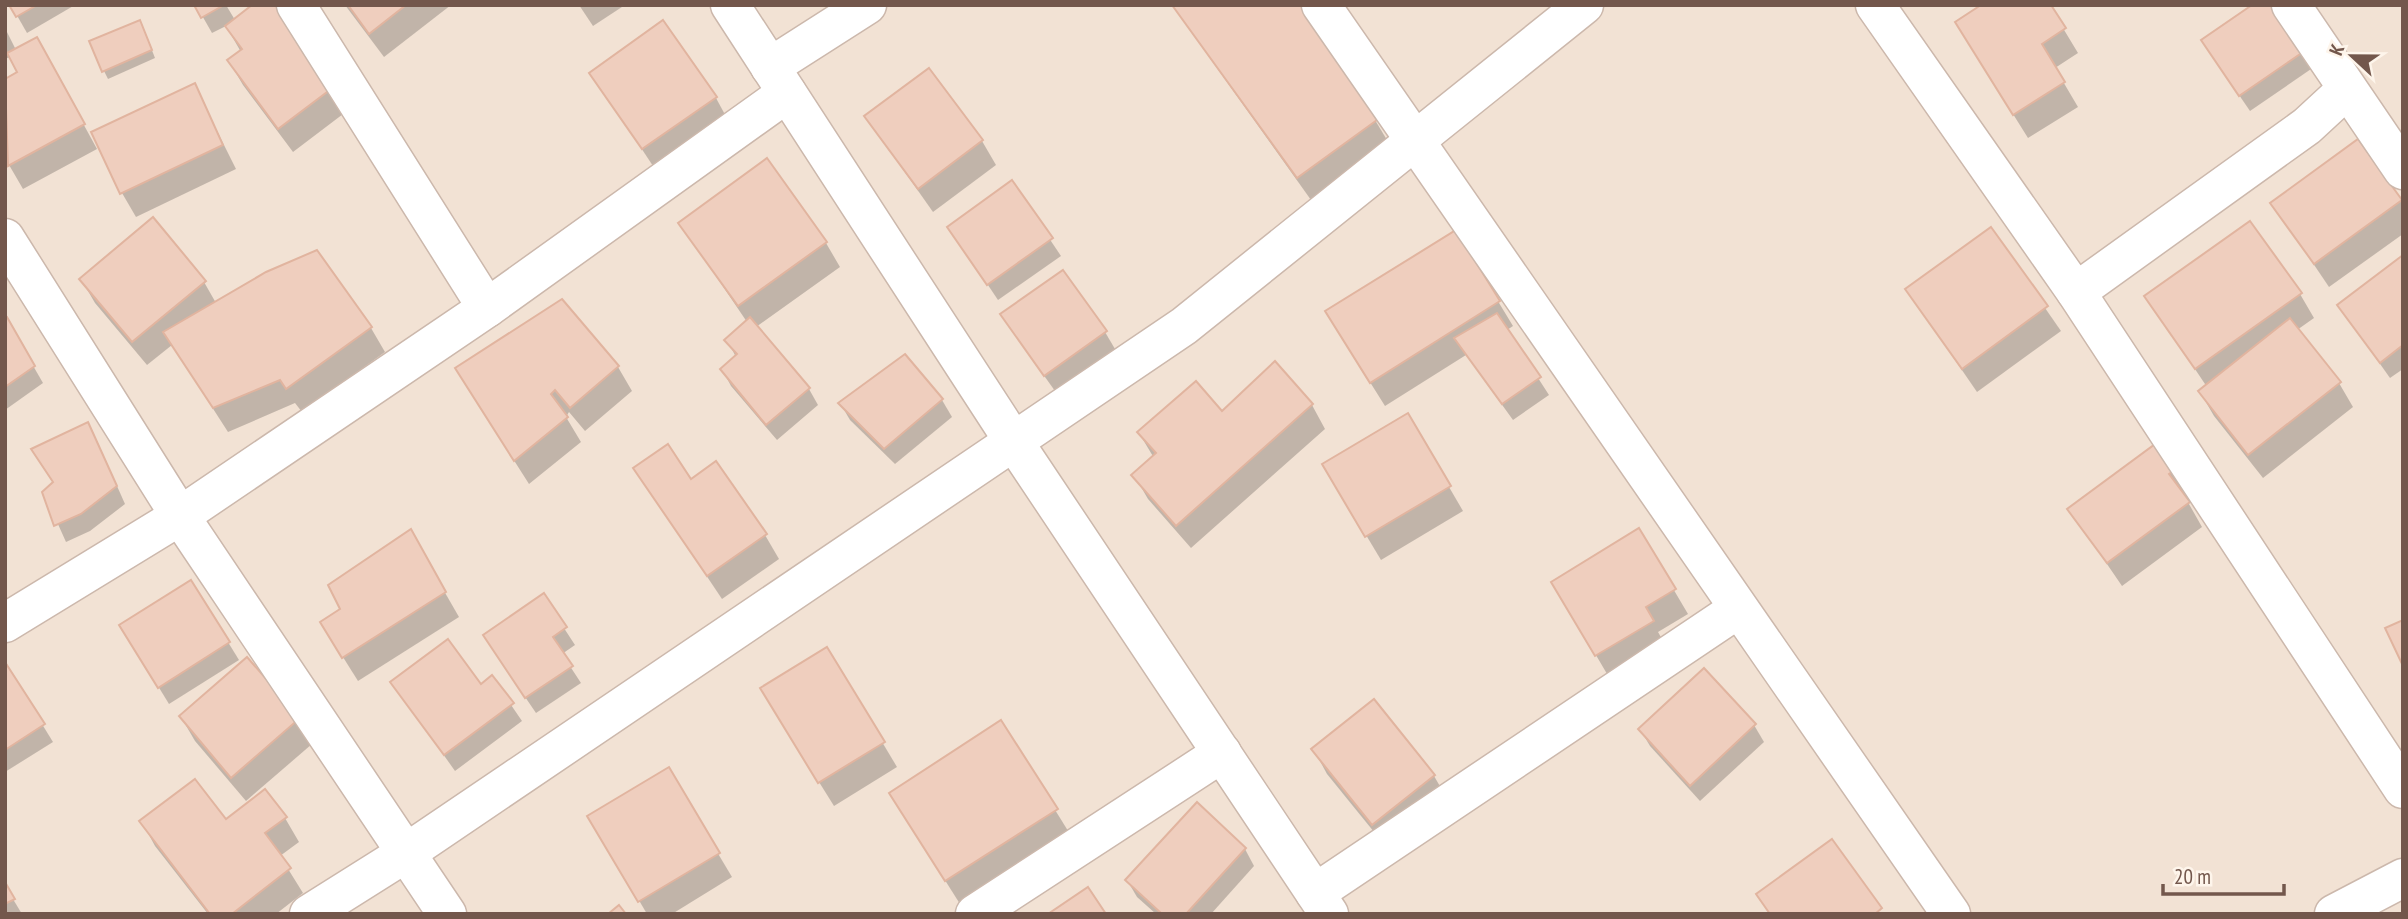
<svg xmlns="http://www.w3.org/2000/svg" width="2408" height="919" font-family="'PT Sans Narrow',sans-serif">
<rect width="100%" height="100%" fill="#fbf1e5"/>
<rect fill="#f2e2d4" x="5" y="5" width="2398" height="909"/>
<g fill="#0003">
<polygon points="11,5 75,5 27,33"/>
<polygon points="196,5 226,5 235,20 351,108 293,152 243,85 229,61 241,52 226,26 212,33"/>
<polygon points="345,5 451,5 384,57"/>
<polygon points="579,5 625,5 593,26"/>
<polygon points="1172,5 1306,5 1393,150 1316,207"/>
<polygon points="2049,5 2078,53 2055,68 2078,107 2028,138 1971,47"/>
<polygon points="2255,5 2314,67 2250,111 2213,57"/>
<polygon points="5,28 16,50 50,63 97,149 23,189 5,158 5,81 19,73 10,57 5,59"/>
<polygon points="144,30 155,58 108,79 104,71"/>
<polygon points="592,74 716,98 729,122 657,172"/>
<polygon points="194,85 236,169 136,217 122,193"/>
<polygon points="866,117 982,141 996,165 933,212"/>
<polygon points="2358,141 2403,205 2403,234 2329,287 2273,204"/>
<polygon points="1012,183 1061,256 998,300 949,227"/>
<polygon points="680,223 826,243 840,267 756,327 809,389 818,405 777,440 731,386 722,369 736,357 727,340 747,322"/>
<polygon points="1990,229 2061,331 1977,392 1907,290"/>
<polygon points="1456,232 1513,326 1507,330 1549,395 1513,420 1466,355 1385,406 1341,336"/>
<polygon points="2403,257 2403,369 2390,378 2339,306"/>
<polygon points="81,279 204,282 216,303 371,328 385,352 302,412 295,403 228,432 172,345 147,365 95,303"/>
<polygon points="2300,294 2314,318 2297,330 2339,383 2353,407 2263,478 2214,416 2200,392 2207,387 2146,296"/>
<polygon points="6,319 43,383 5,410 5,320"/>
<polygon points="1012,331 1105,332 1115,349 1055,391"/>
<polygon points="905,356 942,400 952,417 895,464 850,420 840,403"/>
<polygon points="618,367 632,391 585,431 569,412 566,417 581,442 529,484 471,393"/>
<polygon points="1312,405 1325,429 1191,548 1148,499 1134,475 1154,458 1139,433 1222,414"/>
<polygon points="1407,415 1463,511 1381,560 1324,465"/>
<polygon points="97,441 125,504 90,531 66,542 44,493 54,483 33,450"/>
<polygon points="2180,466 2194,490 2185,497 2202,527 2122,586 2070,510"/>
<polygon points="635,469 691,481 765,535 779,559 722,599"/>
<polygon points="1639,531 1688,614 1658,632 1666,646 1610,679 1553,582"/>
<polygon points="410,532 459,617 358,681 336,646 342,610"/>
<polygon points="191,582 239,660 169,704 131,642"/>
<polygon points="543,596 575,645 562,654 581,683 536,713 495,653"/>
<polygon points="827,650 897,767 834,806 776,713"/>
<polygon points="247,660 312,744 246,801 195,741 181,717"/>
<polygon points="5,664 53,742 5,772"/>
<polygon points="492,677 522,721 455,771 392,682 480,686"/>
<polygon points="1373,701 1434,776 1448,800 1387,848 1327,774 1314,750"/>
<polygon points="1001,723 1070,834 960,904 905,817"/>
<polygon points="1754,725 1764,742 1700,801 1650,746 1640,729"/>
<polygon points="668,770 732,877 672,914 647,914 590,817"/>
<polygon points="285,818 299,842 280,856 303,893 276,914 208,914 155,846 142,822 226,822"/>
<polygon points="1245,849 1254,866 1211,914 1156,914 1137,897 1127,880"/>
<polygon points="5,886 22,914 5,914"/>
</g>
<g fill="#efcebe" stroke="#e1b49f" stroke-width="2">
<polygon points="9,5 37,5 16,17"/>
<polygon points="194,5 224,5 201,18"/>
<polygon points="252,5 280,5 339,83 278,129 227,60 242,49 225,26"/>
<polygon points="348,5 406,5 369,34"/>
<polygon points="1172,5 1308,5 1377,120 1297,178"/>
<polygon points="1981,5 2051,5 2066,28 2042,44 2065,82 2013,115 1955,22"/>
<polygon points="2252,5 2277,5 2306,50 2239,96 2201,40"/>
<polygon points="140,20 152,50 102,72 89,41"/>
<polygon points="663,20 717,97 642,149 589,73"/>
<polygon points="37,37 85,124 8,166 5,79 17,72 7,53"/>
<polygon points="929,68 983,140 918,189 864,116"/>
<polygon points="195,83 223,145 120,194 91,132"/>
<polygon points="2358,139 2402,200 2314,264 2270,203"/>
<polygon points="767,158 827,242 738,306 678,223"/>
<polygon points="1012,180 1053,238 987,285 947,227"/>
<polygon points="153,217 206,281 132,342 79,279"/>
<polygon points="2250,221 2302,293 2195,369 2144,296"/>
<polygon points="1991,227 2048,306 1962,369 1905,289"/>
<polygon points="1456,230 1500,301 1370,383 1325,311"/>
<polygon points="317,250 372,327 286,389 280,380 213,408 163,332 266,272"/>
<polygon points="2403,255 2403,345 2380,363 2337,305"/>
<polygon points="1063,270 1107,331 1044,376 1000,314"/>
<polygon points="562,299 619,366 570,408 555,390 551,394 568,417 514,461 455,368"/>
<polygon points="1497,313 1541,377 1502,404 1454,338"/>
<polygon points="7,317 35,366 5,387 5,318"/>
<polygon points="750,317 810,388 766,425 720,369 737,354 724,340"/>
<polygon points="2290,318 2341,382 2248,455 2198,391"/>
<polygon points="905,354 943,399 884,449 838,403"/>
<polygon points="1275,361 1313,404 1176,526 1131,475 1156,453 1137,432 1196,381 1222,411"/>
<polygon points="1408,413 1451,486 1365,537 1322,464"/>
<polygon points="88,422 117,486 81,514 54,526 42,492 53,482 31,449"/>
<polygon points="2162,439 2182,465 2169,474 2190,502 2107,563 2067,509"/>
<polygon points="668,444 691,479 716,461 767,534 707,576 633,468"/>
<polygon points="1639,528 1676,589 1646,607 1654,621 1595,656 1551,582"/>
<polygon points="411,529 446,592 342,658 320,622 340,609 328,585"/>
<polygon points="191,580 230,642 158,688 119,625"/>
<polygon points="544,593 567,627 553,637 573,666 525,698 483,635"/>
<polygon points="2403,620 2403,666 2385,628"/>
<polygon points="448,639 481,684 492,675 514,703 444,755 390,682"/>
<polygon points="827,647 885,742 818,783 760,688"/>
<polygon points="247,657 300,718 231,778 179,716"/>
<polygon points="5,662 45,724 5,750"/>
<polygon points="1704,668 1756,724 1690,786 1638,729"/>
<polygon points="1374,699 1435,775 1372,825 1311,749"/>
<polygon points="1001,720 1058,809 945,881 889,793"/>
<polygon points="669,767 720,853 638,902 587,816"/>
<polygon points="195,779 226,819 265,789 287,817 265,833 291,868 232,914 210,914 139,821"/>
<polygon points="1197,802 1246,848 1186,914 1162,914 1125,880"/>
<polygon points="1832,839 1882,908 1875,914 1770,914 1756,894"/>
<polygon points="5,882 15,899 5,904"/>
<polygon points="1088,887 1106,914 1048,914"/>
<polygon points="619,905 626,914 608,914"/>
</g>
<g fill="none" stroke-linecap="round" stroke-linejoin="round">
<defs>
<g id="minor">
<polyline points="296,5 487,308"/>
<polyline points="730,5 1014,442 1329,914"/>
<polyline points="1321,5 1951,914"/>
<polyline points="1875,5 2076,292 2403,789"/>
<polyline points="2291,5 2403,170"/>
<polyline points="770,67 867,5"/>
<polyline points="5,238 180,516 447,914"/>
<polyline points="2076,292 2307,126 2347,89"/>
<polyline points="5,623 180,516 487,308 787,93"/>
<polyline points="1315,893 1738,609"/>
<polyline points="309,914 406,853 1184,326 1584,5"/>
<polyline points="975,914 1222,753"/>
<polyline points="2334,914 2403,878"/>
</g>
</defs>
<use href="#minor" stroke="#ccb8ac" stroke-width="41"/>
<use href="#minor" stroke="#fff" stroke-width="38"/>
</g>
<rect width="2408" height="919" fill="none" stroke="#73574c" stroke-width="14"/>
<g transform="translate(2352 56) rotate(292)" stroke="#fef5eb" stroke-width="5" paint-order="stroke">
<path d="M0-5L12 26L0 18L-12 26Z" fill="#73574c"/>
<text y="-10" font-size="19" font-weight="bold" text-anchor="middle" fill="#73574c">K</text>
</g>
<path d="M2163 884v10h121v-10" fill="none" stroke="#73574c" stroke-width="3.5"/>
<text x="2174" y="884" font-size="21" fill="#73574c" stroke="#fef5eb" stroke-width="5" paint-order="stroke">20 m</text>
</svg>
